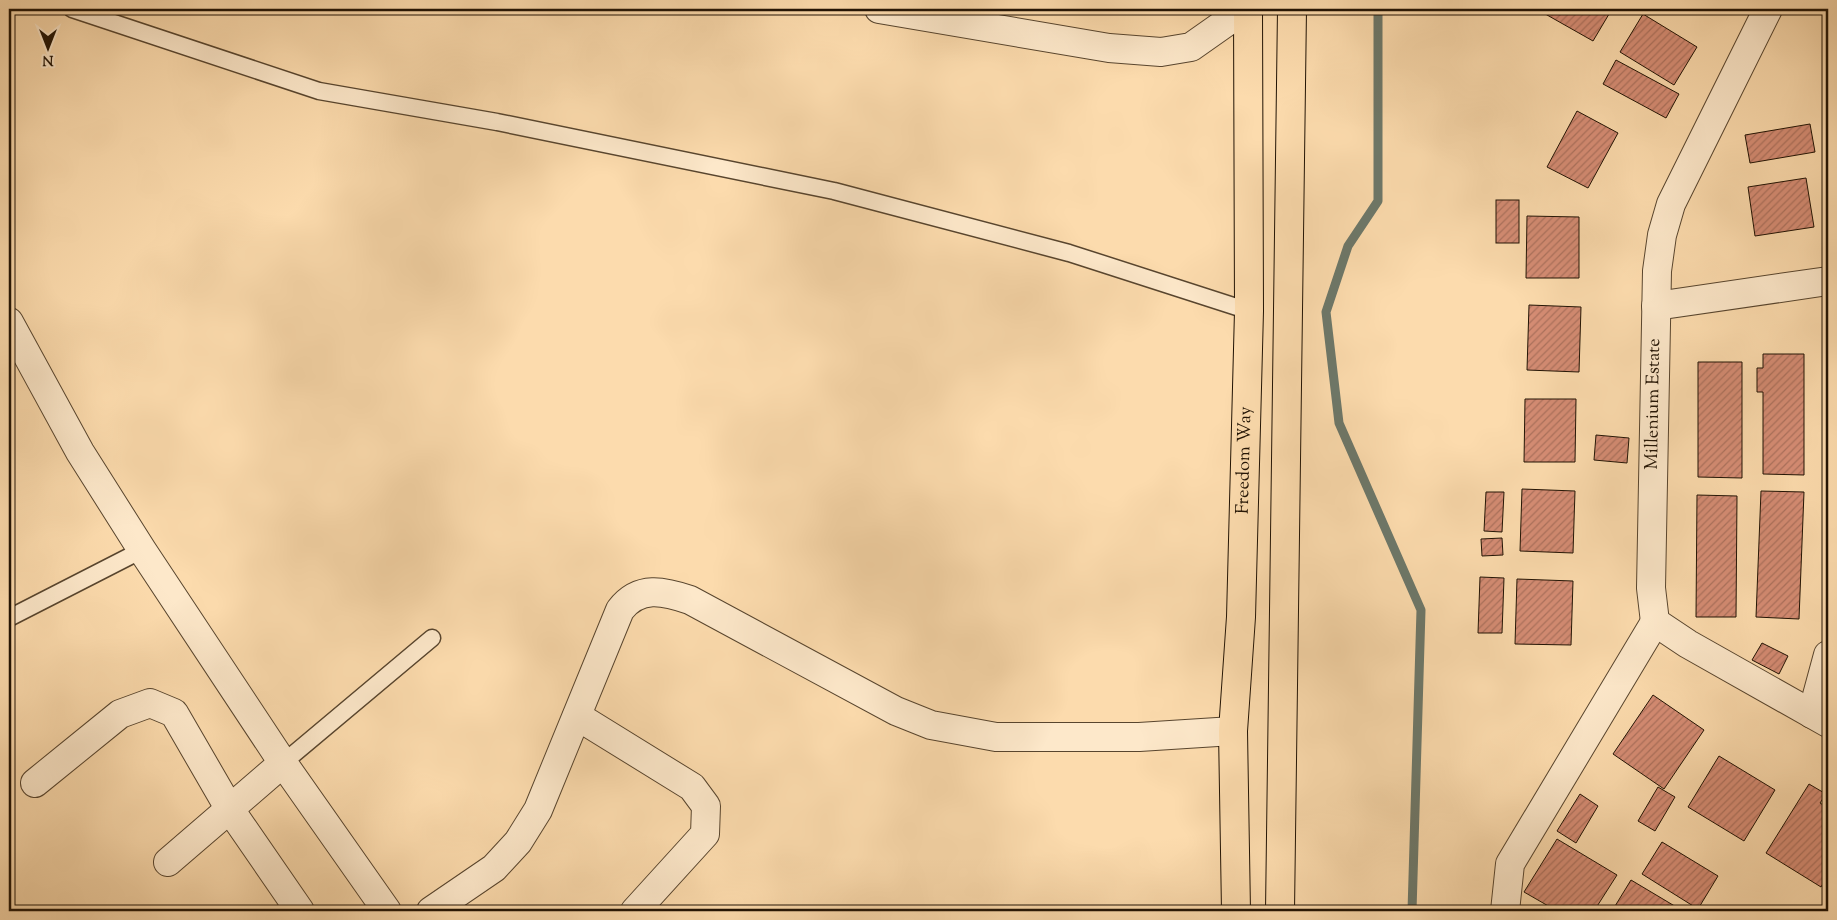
<svg xmlns="http://www.w3.org/2000/svg" width="1837" height="920" font-family="'Sorts Mill Goudy',serif">
<defs>
<pattern id="building-hatch" width="6" height="6" patternUnits="userSpaceOnUse" patternTransform="scale(1.25)"><rect width="6" height="6" fill="#d68d75"/><path d="M-1 1l2-2M0 6l6-6M5 7l2-2" fill="none" stroke="#ad725e"/></pattern>
</defs>
<rect width="100%" height="100%" fill="#fcdbad"/>
<filter id="stains"><feTurbulence type="fractalNoise" baseFrequency=".004" numOctaves="4"/><feColorMatrix values="0 0 0 0 .2 0 0 0 0 .09 0 0 0 0 .02 0 0 0 .5 -.17"/></filter>
<radialGradient id="worn" r=".72"><stop offset=".6" stop-color="#630" stop-opacity="0"/><stop offset="1" stop-color="#630" stop-opacity=".3"/></radialGradient>
<g fill="none" stroke-linecap="round" stroke-linejoin="round">
<polyline stroke="#6d786a" stroke-width="9" points="1378,9 1378,201 1348,246 1326,312 1339,423 1421,610 1412,911"/>
</g>
<g fill="url(#building-hatch)" stroke="#211304">
<polygon points="1541,9 1612,9 1593,41 1540,11"/>
<polygon points="1643,14 1697,47 1674,85 1620,52"/>
<polygon points="1616,60 1679,94 1666,118 1603,84"/>
<polygon points="1577,111 1618,133 1588,188 1547,167"/>
<polygon points="1810,124 1815,152 1750,163 1745,135"/>
<polygon points="1806,178 1814,227 1755,236 1748,187"/>
<rect x="1496" y="200" width="23" height="43"/>
<polygon points="1527,216 1579,217 1579,278 1526,278"/>
<polygon points="1529,305 1581,307 1579,372 1527,370"/>
<polygon points="1763,354 1804,354 1804,475 1763,474 1763,392 1757,392 1757,368 1763,368"/>
<polygon points="1698,362 1742,362 1742,478 1698,477"/>
<polygon points="1525,399 1576,399 1575,462 1524,462"/>
<polygon points="1596,435 1629,438 1627,463 1594,460"/>
<polygon points="1522,489 1575,491 1573,553 1520,551"/>
<polygon points="1761,491 1804,492 1799,619 1756,617"/>
<polygon points="1486,492 1504,492 1502,532 1484,531"/>
<polygon points="1697,495 1737,496 1736,617 1696,617"/>
<polygon points="1502,538 1503,555 1482,556 1481,539"/>
<polygon points="1480,577 1504,578 1502,633 1478,633"/>
<polygon points="1517,579 1573,581 1571,645 1515,644"/>
<polygon points="1762,643 1788,656 1779,674 1752,660"/>
<polygon points="1653,695 1704,730 1664,789 1613,754"/>
<polygon points="1719,756 1775,790 1744,841 1688,807"/>
<polygon points="1809,784 1826,794 1820,803 1828,808 1828,875 1821,887 1766,853"/>
<polygon points="1658,787 1675,797 1655,831 1638,821"/>
<polygon points="1580,794 1598,806 1576,843 1557,831"/>
<polygon points="1557,839 1617,875 1594,911 1557,911 1524,892"/>
<polygon points="1662,842 1718,876 1698,909 1642,874"/>
<polygon points="1631,880 1683,911 1612,911"/>
</g>
<g fill="none" stroke-linecap="round" stroke-linejoin="round">
<defs>
<g id="lane">
<polyline points="72,9 319,91 497,122 834,191 1069,253 1249,311"/>
<polyline points="9,618 142,550"/>
<polyline points="283,763 432,638"/>
</g>
<g id="street">
<polyline points="879,9 1109,48 1161,52 1191,47 1245,9"/>
<polyline points="1768,9 1671,204 1662,235 1657,271 1651,588 1655,622 1688,644 1828,723"/>
<polyline points="1656,306 1828,281"/>
<polyline points="9,322 80,452 142,550 283,763 387,911"/>
<polyline points="1812,714 1828,655"/>
<polyline points="577,716 692,787 706,806 705,834 635,911"/>
<polyline points="35,783 120,714 150,703 174,713 229,808 300,911"/>
<polyline points="168,862 283,763"/>
<path d="M 431,911 L 494,868 L 518,842 L 538,810 L 620,610 C 639,585 664,591 690,600 L 896,711 L 931,725 L 996,737 L 1139,737 L 1233,731"/>
<polyline points="1505,911 1510,864 1655,622"/>
</g>
<g id="primary">
<path id="s1" d="M 1236,911 L 1233,731 L 1241,617 L 1249,311 L 1248,9"/>
<polyline points="1280,911 1292,9"/>
</g>
</defs>
<use href="#lane" stroke="#58452e" stroke-width="19"/>
<use href="#street" stroke="#58452e" stroke-width="30"/>
<use href="#primary" stroke="#211304" stroke-width="30"/>
<use href="#lane" stroke="#fde8ca" stroke-width="16"/>
<use href="#street" stroke="#fde8ca" stroke-width="28"/>
<use href="#primary" stroke="#fcdbad" stroke-width="28"/>
</g>
<g text-anchor="middle" dominant-baseline="central" stroke-width="4" stroke-linejoin="round" paint-order="stroke">
<g font-size="18" fill="#211304" stroke="#fde8ca">
<text transform="translate(1654 404) rotate(-89)">Millenium Estate</text>
<text stroke="none"><textPath href="#s1" startOffset="451">Freedom Way</textPath></text>
</g>
</g>
<rect width="1837" height="920" fill="none" stroke="#fcdbad" stroke-width="30"/>
<rect x="10" y="10" width="1817" height="900" fill="none" stroke="#211304" stroke-width="2.5"/>
<rect x="15" y="15" width="1807" height="890" fill="none" stroke="#211304"/>
<g transform="translate(48 48) rotate(180)" stroke="#fde8ca" stroke-width="4" paint-order="stroke">
<path d="M0-4L9 19L0 12L-9 19Z" fill="#211304"/>
<text y="-8" font-size="14" font-weight="bold" text-anchor="middle" fill="#211304">N</text>
</g>
<rect width="100%" height="100%" filter="url(#stains)"/>
<rect width="100%" height="100%" fill="url(#worn)"/>
</svg>
